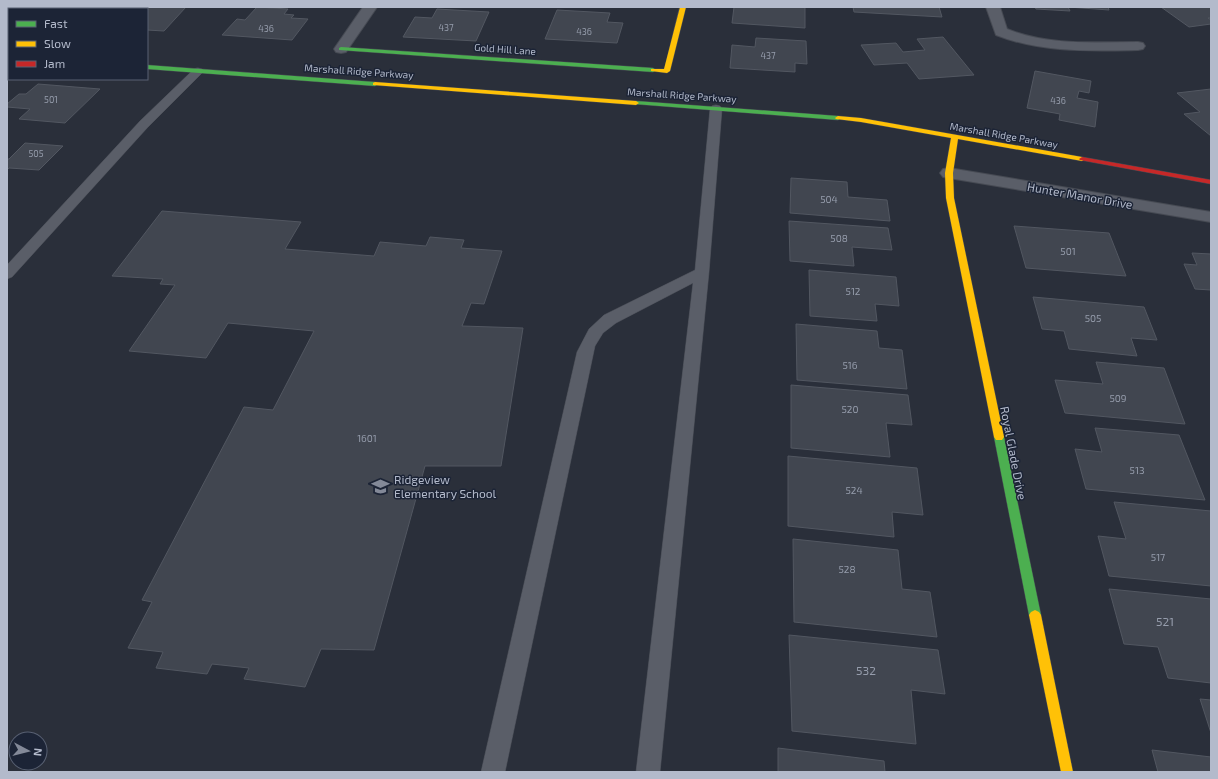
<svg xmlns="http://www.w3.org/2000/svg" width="1218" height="779" font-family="'Exo 2',sans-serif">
<rect width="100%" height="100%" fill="#2a2f3a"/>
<g fill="#414650" stroke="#525761">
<polygon points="135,7 186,7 164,31 147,30 147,9 113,9 114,8 133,9"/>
<polygon points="257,7 288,9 284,14 294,15 291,18 308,19 292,40 222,35 237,19 245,20"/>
<polygon points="734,7 805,7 805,28 732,23"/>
<polygon points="853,7 939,7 942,17 854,12"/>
<polygon points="1035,7 1108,7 1109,10 1068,7 1070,11 1036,9"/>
<polygon points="1161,7 1211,7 1211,18 1208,18 1211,20 1211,24 1189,27"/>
<polygon points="437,9 489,12 476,41 403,37 415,17 432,18"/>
<polygon points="557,10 610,13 607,22 623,23 617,43 545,39"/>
<polygon points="943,37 974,75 919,79 907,63 874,65 861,45 896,43 903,52 925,50 917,39"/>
<polygon points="756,38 806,41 807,64 795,63 795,72 730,68 732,45 755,47"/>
<polygon points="1035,71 1091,81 1089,93 1079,91 1077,98 1098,102 1095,127 1059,120 1060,114 1027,108"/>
<polygon points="38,84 100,89 65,123 19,119 30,109 7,107 7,104 19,94 26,94"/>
<polygon points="1211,89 1211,136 1184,114 1200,112 1177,93"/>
<polygon points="25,143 63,146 39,170 9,168 7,170 7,159 9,159"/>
<polygon points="791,178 847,182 848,197 887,200 890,221 790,213"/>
<polygon points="162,211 301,222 285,249 374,256 380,242 426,246 430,237 464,240 461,248 502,251 484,304 471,303 462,326 523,328 501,466 425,466 374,650 321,649 305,687 244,679 249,668 212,664 207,674 156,668 163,652 128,648 152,602 142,600 244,407 273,410 314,331 228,323 206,358 129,351 175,285 160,284 163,279 112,276"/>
<polygon points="789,221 888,228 892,250 852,247 854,266 790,261"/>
<polygon points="1014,226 1109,233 1126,276 1026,268"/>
<polygon points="1192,253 1211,254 1211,290 1195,289 1184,264 1197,265"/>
<polygon points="809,270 896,277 899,306 875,304 877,321 810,316"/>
<polygon points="1033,297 1144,307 1157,340 1131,338 1137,356 1069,349 1064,331 1042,329"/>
<polygon points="796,324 877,331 879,348 902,350 907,389 797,380"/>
<polygon points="1096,362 1164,368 1185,424 1065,413 1055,380 1103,384"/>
<polygon points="791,385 908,395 912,425 886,423 890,457 791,448"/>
<polygon points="1095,428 1179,435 1205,500 1086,489 1075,449 1102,452"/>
<polygon points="788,456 917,468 923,515 892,512 894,537 788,526"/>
<polygon points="1114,502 1211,511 1211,586 1109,576 1098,536 1126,539"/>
<polygon points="793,539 898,550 902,589 930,592 937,637 794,622"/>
<polygon points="1109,589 1211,599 1211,683 1168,678 1158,647 1124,644"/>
<polygon points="789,635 938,650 945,694 911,690 916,744 792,731"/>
<polygon points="1200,699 1211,700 1211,733"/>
<polygon points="778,748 884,761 885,772 778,772"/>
<polygon points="1152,750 1211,757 1211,772 1158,772"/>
</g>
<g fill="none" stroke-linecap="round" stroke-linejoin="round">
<defs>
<g id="lane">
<polygon points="198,68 202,69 204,71 148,127 12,277 7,279 7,265 140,121 194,69"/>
<polygon points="716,105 720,106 722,109 709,272 660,772 636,772 693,283 616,323 603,333 595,346 505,772 481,772 577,352 589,329 604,315 695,270 710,109 712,106"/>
</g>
<g id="street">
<polygon points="63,7 77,7 75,9 61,9"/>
<polygon points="363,7 377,7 346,52 341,53 336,52 334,49"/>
<path d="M 986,7 L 1000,7 L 1007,29 C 1049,46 1094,42 1138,42 L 1143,43 L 1145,46 L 1143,49 L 1138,50 C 1089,51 1042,53 996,35 Z"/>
<polygon points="949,168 1211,212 1211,222 943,177 940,173 943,169"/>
</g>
<g id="fast">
<polygon points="341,47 653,68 656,70 653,72 339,50 339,48"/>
<polygon points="147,65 375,82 378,84 375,86 147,69"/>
<polygon points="636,101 838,116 841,118 838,120 634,104 634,102"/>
<polygon points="999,433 1002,434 1004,437 1041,615 1039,618 1035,620 1031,618 1029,615 994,437 996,434"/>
</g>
<g id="slow">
<polygon points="680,7 686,7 670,71 667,73 651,71 651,69 664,69"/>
<rect x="7" y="55" width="2" height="4"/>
<polygon points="375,82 636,101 639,103 636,105 373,85 373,83"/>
<polygon points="838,116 861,118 1082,157 1085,159 1082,161 958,139 953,173 954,198 1004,437 1002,440 996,440 994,437 946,198 945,173 951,138 861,122 836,119 835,118"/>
<polygon points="1035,610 1039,612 1041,615 1073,772 1061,772 1029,615 1031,612"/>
</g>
<polygon id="jam" points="1082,157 1211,180 1211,184 1080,160 1079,159"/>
</defs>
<use href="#lane" stroke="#464a53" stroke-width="1"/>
<use href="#street" stroke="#464a53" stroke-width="2"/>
<use href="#fast" stroke="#464a53" stroke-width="1"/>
<use href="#slow" stroke="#464a53" stroke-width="1"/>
<use href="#jam" stroke="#464a53" stroke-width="1"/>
<use href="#lane" fill="#5a5e68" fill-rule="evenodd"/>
<use href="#street" fill="#5a5e68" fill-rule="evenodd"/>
<use href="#fast" fill="#4caf50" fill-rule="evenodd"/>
<use href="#slow" fill="#ffc107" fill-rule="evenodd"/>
<use href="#jam" fill="#c62828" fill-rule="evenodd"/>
</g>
<defs>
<symbol id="school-bare" viewBox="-9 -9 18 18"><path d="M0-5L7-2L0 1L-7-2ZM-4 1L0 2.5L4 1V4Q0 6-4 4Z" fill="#838998" stroke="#1c2436" stroke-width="2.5" paint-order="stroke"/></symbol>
</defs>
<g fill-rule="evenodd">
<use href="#school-bare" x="368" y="474" width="25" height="25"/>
</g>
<g text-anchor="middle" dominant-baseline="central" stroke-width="3" stroke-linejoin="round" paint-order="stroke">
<g font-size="9" fill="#969dac">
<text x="446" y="27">437</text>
<text x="266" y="28">436</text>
<text x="584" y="31">436</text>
<text x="768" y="55">437</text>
<text x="51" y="99">501</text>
<text x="1058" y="100">436</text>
<text x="36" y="153">505</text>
</g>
<g font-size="10" fill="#b3bacb" stroke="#1c2436">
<text transform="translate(505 49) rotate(4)">Gold Hill Lane</text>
<text transform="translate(359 71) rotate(4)">Marshall Ridge Parkway</text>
<text transform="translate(682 95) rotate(4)">Marshall Ridge Parkway</text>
<text transform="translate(1004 135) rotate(10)">Marshall Ridge Parkway</text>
</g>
<g font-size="10" fill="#969dac">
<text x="829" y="199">504</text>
<text x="839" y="238">508</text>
<text x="1068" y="251">501</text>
<text x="853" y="291">512</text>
<text x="1093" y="318">505</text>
<text x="850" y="365">516</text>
<text x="1118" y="398">509</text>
<text x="850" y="409">520</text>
<text x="367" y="438">1601</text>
<text x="1137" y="470">513</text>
<text x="854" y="490">524</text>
<text x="1158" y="557">517</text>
<text x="847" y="569">528</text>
</g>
<g font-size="12" fill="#b3bacb" stroke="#1c2436">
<text transform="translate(1080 195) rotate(10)">Hunter Manor Drive</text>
<text transform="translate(1014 453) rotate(79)">Royal Glade Drive</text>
</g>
<g font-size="12" fill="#b3bacb" stroke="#1c2436" text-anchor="start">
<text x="394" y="479">Ridgeview<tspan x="394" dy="14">Elementary School</tspan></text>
</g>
<g font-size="12" fill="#969dac">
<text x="1165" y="621">521</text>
<text x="866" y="670">532</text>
</g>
</g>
<rect width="1218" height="779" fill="none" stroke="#b3bacb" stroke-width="16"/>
<rect x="8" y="8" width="140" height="72" fill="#1c2436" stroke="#586072"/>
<rect x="16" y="21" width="20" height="6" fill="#4caf50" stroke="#586072"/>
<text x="44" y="28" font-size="12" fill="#b3bacb">Fast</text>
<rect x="16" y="41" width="20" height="6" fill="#ffc107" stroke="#586072"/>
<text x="44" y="48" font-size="12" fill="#b3bacb">Slow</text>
<rect x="16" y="61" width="20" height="6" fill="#c62828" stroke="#586072"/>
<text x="44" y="68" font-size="12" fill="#b3bacb">Jam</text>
<g transform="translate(28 751) rotate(97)"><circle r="19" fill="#1c2436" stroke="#586072"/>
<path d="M0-3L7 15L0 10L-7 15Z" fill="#838998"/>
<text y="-6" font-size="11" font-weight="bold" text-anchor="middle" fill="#b3bacb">N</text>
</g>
</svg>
